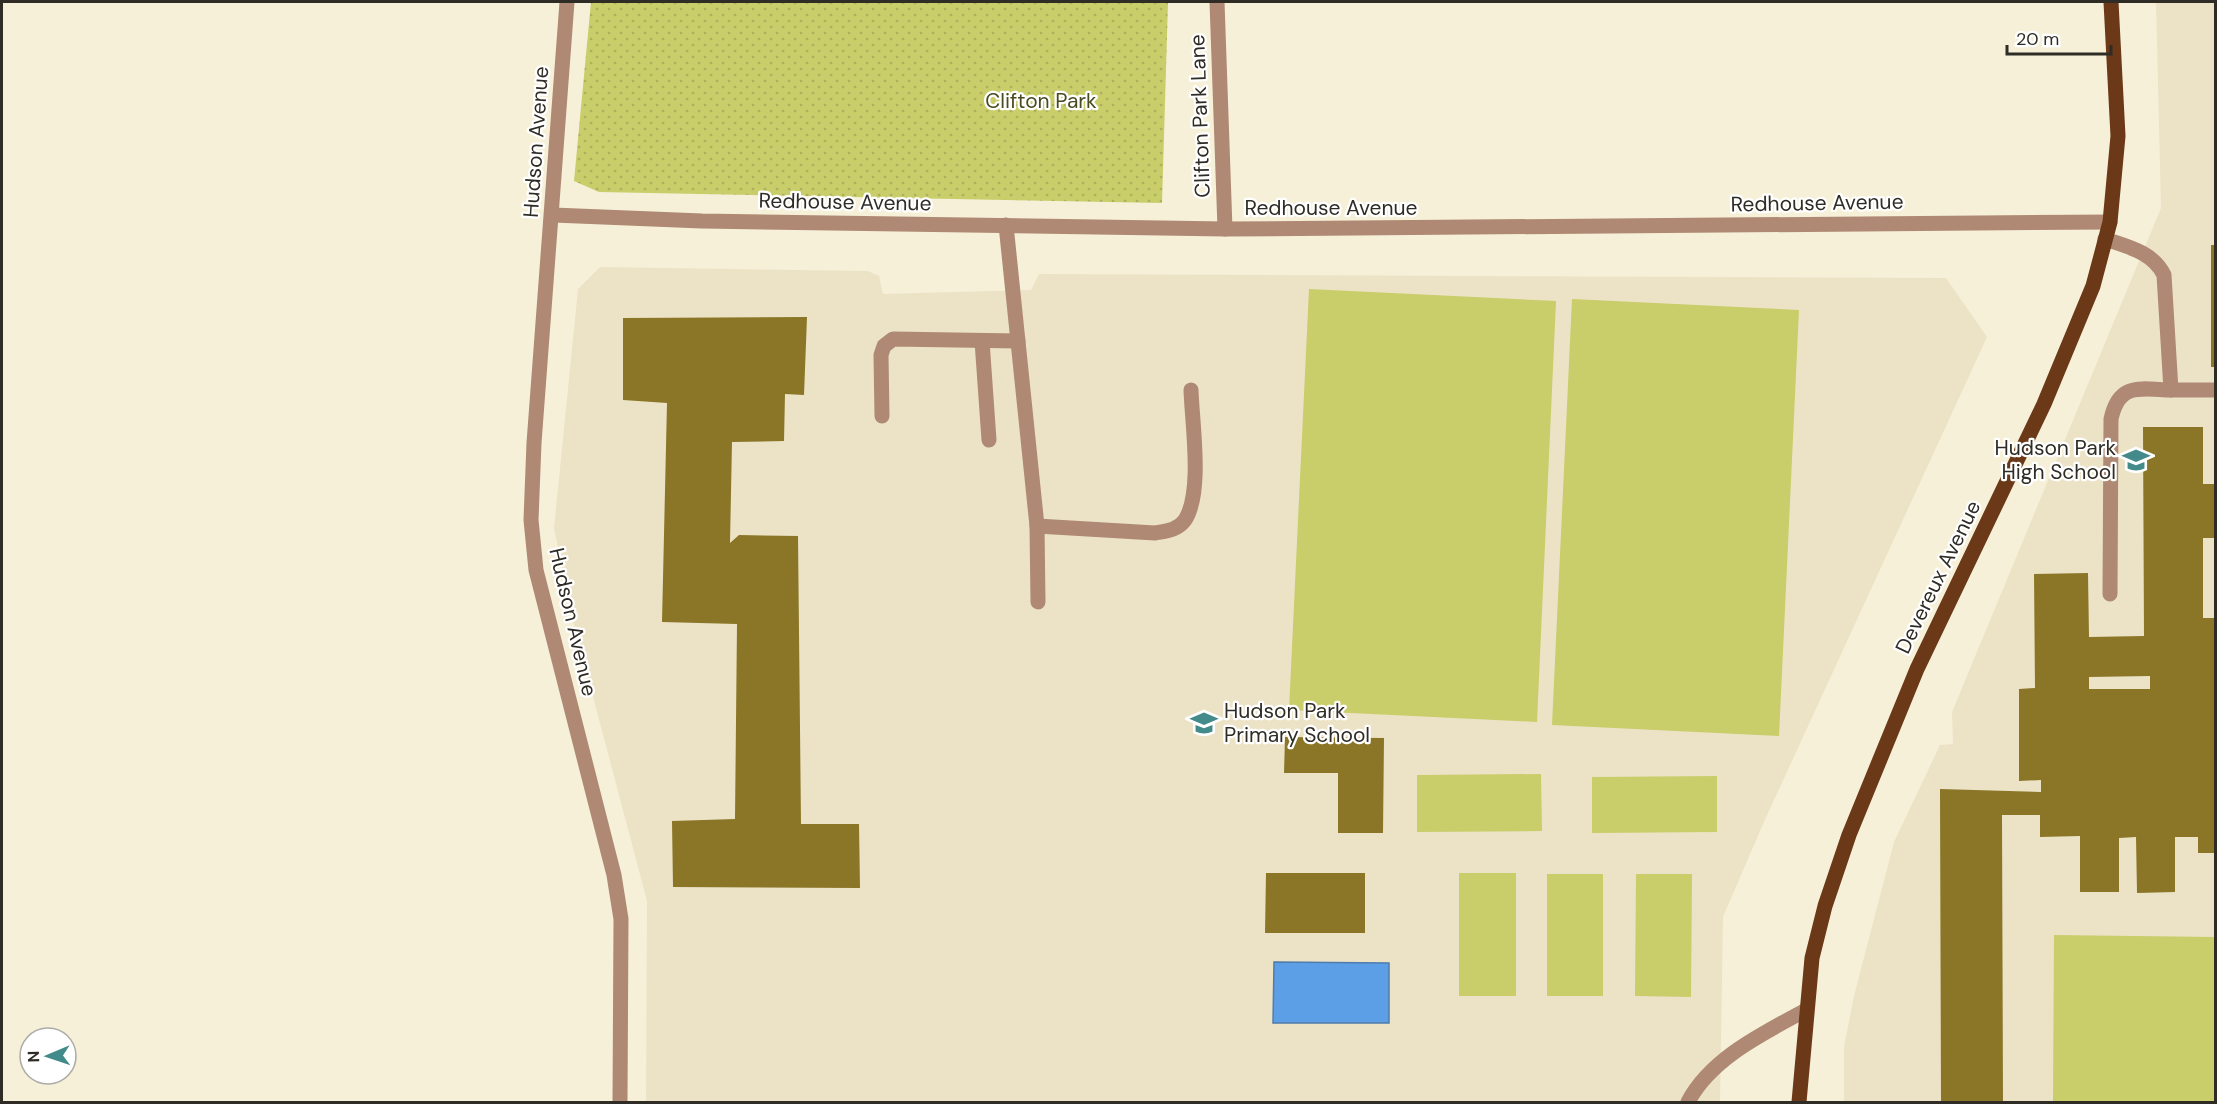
<svg xmlns="http://www.w3.org/2000/svg" width="2217" height="1104" font-family="'DM Sans',sans-serif">
<defs>
<pattern id="park-dots" width="8" height="8" patternUnits="userSpaceOnUse" patternTransform="scale(1.5)"><rect width="8" height="8" fill="#c9cd6a"/><path d="M2 2h.1M6 6h.1" fill="none" stroke="#adb05c" stroke-width="1.8" stroke-linecap="round"/></pattern>
</defs>
<rect width="100%" height="100%" fill="#f6f0d9"/>
<g fill="#ece3c7">
<polygon points="2156,2 2215,2 2215,1102 1844,1102 1844,1047 1854,996 1894,842 1940,745 1953,744 1952,712 2161,208"/>
<polygon points="600,267 868,271 879,276 883,294 1031,290 1039,274 1946,278 1987,337 1763,824 1723,917 1720,1102 646,1102 647,901 573,621 554,528 578,289"/>
</g>
<polygon fill="url(#park-dots)" points="591,2 1168,2 1162,203 599,192 574,181"/>
<g fill="#c9cd6a">
<polygon points="1309,289 1556,301 1537,722 1289,710"/>
<polygon points="1572,299 1799,310 1779,736 1552,725"/>
<polygon points="1541,774 1542,831 1417,832 1417,775"/>
<polygon points="1717,776 1717,832 1592,833 1592,777"/>
<rect x="1459" y="873" width="57" height="123"/>
<polygon points="1603,874 1603,996 1547,996 1547,874"/>
<polygon points="1636,874 1692,874 1691,997 1635,996"/>
<polygon points="2054,935 2215,937 2215,1102 2053,1102"/>
</g>
<polygon fill="#5d9fe6" stroke="#4f7cac" stroke-width="1.5" points="1274,962 1389,963 1389,1023 1273,1023"/>
<g fill="#8a7626" fill-rule="evenodd">
<rect x="2211" y="245" width="5" height="122"/>
<polygon points="807,317 804,395 785,394 784,441 732,442 730,543 739,535 798,536 801,824 859,824 860,888 673,887 672,821 735,819 737,624 662,622 667,403 623,400 623,318"/>
<path d="M 2143,427 L 2203,427 L 2203,484 L 2216,484 L 2216,538 L 2203,538 L 2203,618 L 2216,618 L 2216,853 L 2198,853 L 2198,837 L 2175,837 L 2175,892 L 2137,893 L 2136,837 L 2119,838 L 2119,892 L 2080,892 L 2080,836 L 2040,837 L 2040,815 L 2002,815 L 2003,1102 L 1941,1102 L 1940,789 L 2041,792 L 2041,780 L 2019,781 L 2019,689 L 2035,688 L 2034,574 L 2088,573 L 2089,637 L 2144,636 ZM 2150,676 L 2150,689 L 2089,689 L 2089,677 Z"/>
<polygon points="1285,737 1384,738 1383,833 1338,833 1338,773 1284,773"/>
<polygon points="1266,873 1365,873 1365,933 1265,933"/>
</g>
<g fill="none" stroke-linecap="round" stroke-linejoin="round">
<g stroke="#af8973" stroke-width="15">
<polyline points="567,2 534,443 531,520 536,570 614,875 621,919 620,1102"/>
<polyline points="1217,2 1225,229"/>
<polyline points="553,215 702,221 1225,229 2110,222"/>
<polyline points="1006,225 1037,526 1038,602"/>
<path d="M 2105,239 C 2128,247 2153,252 2164,275 L 2171,390 L 2216,390"/>
<polyline points="982,341 989,440"/>
<polyline points="882,416 881,355 884,346 893,339 1018,341"/>
<path d="M 1037,526 L 1155,533 C 1166,531 1178,530 1185,520 C 1203,492 1192,423 1191,390"/>
<path d="M 2110,594 L 2111,419 C 2119,382 2140,389 2171,390"/>
<path d="M 1688,1102 C 1711,1058 1764,1033 1806,1010"/>
</g>
<polyline stroke="#6b3917" stroke-width="15" points="1799,1102 1812,958 1825,906 1849,835 1917,669 2044,404 2093,286 2110,222 2118,136 2111,2"/>
</g>
<defs>
<symbol id="school-bare" viewBox="-9 -9 18 18"><path d="M0-5L7-2L0 1L-7-2ZM-4 1L0 2.5L4 1V4Q0 6-4 4Z" fill="#438b8a" stroke="#fff" stroke-width="2.5" paint-order="stroke"/></symbol>
</defs>
<g fill-rule="evenodd">
<use href="#school-bare" x="2117" y="441" width="38" height="38"/>
<use href="#school-bare" x="1185" y="704" width="38" height="38"/>
</g>
<g text-anchor="middle" dominant-baseline="central" stroke-width="4.5" stroke-linejoin="round" paint-order="stroke">
<g font-size="21" fill="#494b21" stroke="#fff">
<text x="1041" y="101">Clifton Park</text>
</g>
<g font-size="21" fill="#2e2c24" stroke="#fff">
<text transform="translate(1200 116) rotate(-92)">Clifton Park Lane</text>
<text transform="translate(536 142) rotate(-86)">Hudson Avenue</text>
<text transform="translate(845 202) rotate(1)">Redhouse Avenue</text>
<text transform="translate(1817 203) rotate(-1)">Redhouse Avenue</text>
<text x="1331" y="208">Redhouse Avenue</text>
<text transform="translate(1938 577) rotate(-64)">Devereux Avenue</text>
<text transform="translate(573 622) rotate(77)">Hudson Avenue</text>
</g>
<g font-size="21" fill="#2e2c24" stroke="#fff" text-anchor="end">
<text x="2116" y="448">Hudson Park<tspan x="2116" dy="24">High School</tspan></text>
<text x="1224" y="711" text-anchor="start">Hudson Park<tspan x="1224" dy="24">Primary School</tspan></text>
</g>
</g>
<rect width="2217" height="1104" fill="none" stroke="#2e2c24" stroke-width="6"/>
<g transform="translate(48 1056) rotate(268)"><circle r="28" fill="#ffffff" stroke="#ababa7" stroke-width="1.5"/>
<path d="M0-4.5L10 22L0 15L-10 22Z" fill="#438b8a"/>
<text y="-9" font-size="16" font-weight="bold" text-anchor="middle" fill="#2e2c24">N</text>
</g>
<path d="M2007 45v9h104v-9" fill="none" stroke="#2e2c24" stroke-width="3"/>
<text x="2016" y="45" font-size="18" fill="#2e2c24" stroke="#ffffff" stroke-width="4.5" paint-order="stroke">20 m</text>
</svg>
